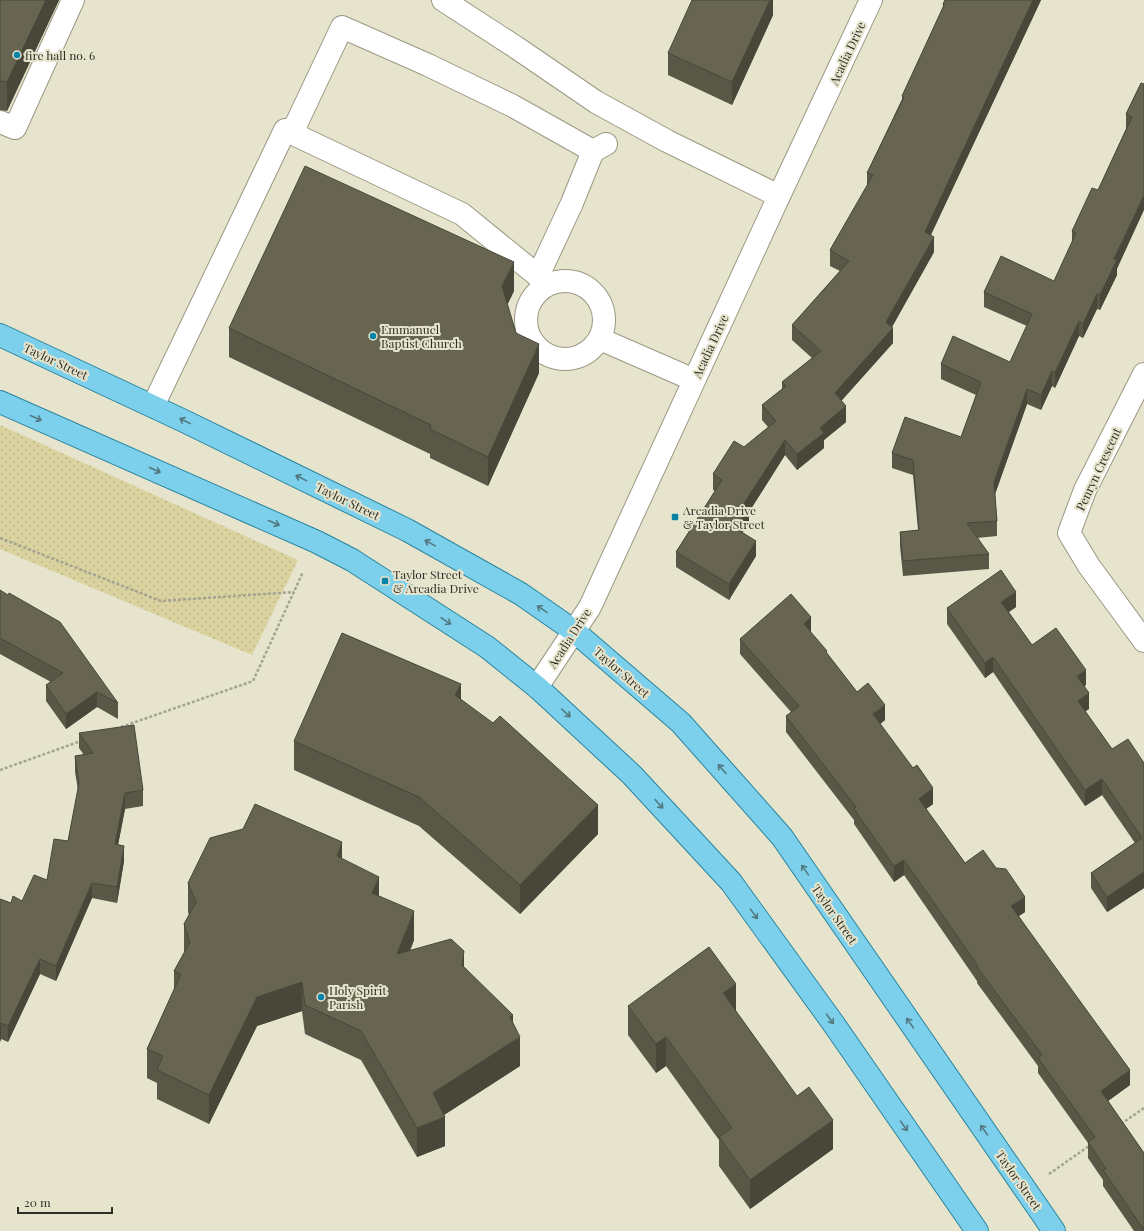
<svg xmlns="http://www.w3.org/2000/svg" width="1144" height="1231" font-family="'Playfair Display',serif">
<defs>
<pattern id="park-dots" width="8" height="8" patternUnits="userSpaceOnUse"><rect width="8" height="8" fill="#dad3a0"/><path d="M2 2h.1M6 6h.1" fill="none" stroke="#bbb58a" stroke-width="1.8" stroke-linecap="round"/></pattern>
</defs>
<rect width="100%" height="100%" fill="#e6e4cd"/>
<polygon fill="url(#park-dots)" points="0,425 298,560 252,655 0,549"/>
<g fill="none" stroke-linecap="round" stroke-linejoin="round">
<defs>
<g id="minor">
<polyline points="443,0 517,48 596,102 667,141 779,196"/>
<polyline points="0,122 15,128 73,0"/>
<polyline points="292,133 342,27 428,65 513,106 593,151"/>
<polyline points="538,276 572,203 593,151 606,144"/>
<circle cx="565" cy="320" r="39"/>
<polyline points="600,339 694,380"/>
<polyline points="1144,374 1085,490 1069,533 1089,566 1144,641"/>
<polyline points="153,406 285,130 462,214 548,284"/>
<polyline points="537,687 590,607 779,196 871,0"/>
</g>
<g id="major">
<polyline points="0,335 184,421 407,530 521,594 574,631 681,723 782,837 1054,1231"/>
<polyline points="0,402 317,542 352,560 487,647 537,687 632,775 731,882 833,1023 977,1231"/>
</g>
</defs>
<use href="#minor" stroke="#9b9984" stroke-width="24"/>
<use href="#major" stroke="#29849e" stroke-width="24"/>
<g stroke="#a4a391" stroke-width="2.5" stroke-dasharray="3 2" stroke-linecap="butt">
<polyline points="0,538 161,601 294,592"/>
<polyline points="121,727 253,681 303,572"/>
<polyline points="0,770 81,741"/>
<polyline points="1121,1124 1144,1108"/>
<polyline points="1049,1174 1089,1146"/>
</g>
<use href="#minor" stroke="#fff" stroke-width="22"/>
<use href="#major" stroke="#7cd0eb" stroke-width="22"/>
</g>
<g fill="#595746">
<polygon points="0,0 59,0 7,111 0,110"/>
<polygon points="773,0 773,15 732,105 668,75 668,53"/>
<polygon points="945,0 1041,0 931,235 934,252 892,327 893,343 841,401 846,422 824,440 824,448 797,470 785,455 749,512 749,523 742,532 756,556 729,600 676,567 676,552 715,491 713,490 713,474 744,447 768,427 762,420 762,405 782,389 782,382 812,358 792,340 792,325 840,271 830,266 830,250 867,186 867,173 902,99 902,96 943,9 943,4"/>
<polygon points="1141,83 1117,269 1117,275 1100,310 1097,309 1083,338 1079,336 1055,388 1052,386 1041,410 1027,404 995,494 997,521 997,536 977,538 989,554 989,569 903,576 900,546 900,532 918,530 913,475 892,468 892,453 961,437 976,395 941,379 941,364 1010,362 1027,326 984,307 984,292 1054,281 1072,243 1072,231 1098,190 1126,129 1126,114"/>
<polygon points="514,291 507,305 516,333 539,373 488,486 430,458 430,454 229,357 229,328"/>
<polygon points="0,590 118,703 118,719 97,707 66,729 46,701 46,685 51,682 0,654"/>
<polygon points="1016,607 1009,612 1032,645 1086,685 1084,686 1089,709 1085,711 1112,749 1144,763 1144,888 1107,912 1091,888 1091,873 1135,843 1102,795 1085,806 993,672 985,678 947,624 947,608"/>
<polygon points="811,633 857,692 885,720 880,724 933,804 926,809 965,863 1025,912 1019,916 1130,1085 1108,1101 1144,1153 1144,1231 1134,1231 1103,1186 1103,1180 1088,1158 1088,1143 1038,1073 1038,1066 977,983 977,981 904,875 894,882 854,824 854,820 786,732 786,716 791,712 740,654 740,639"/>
<polygon points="461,699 598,834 520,914 419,826 294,770 294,741"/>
<polygon points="79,733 143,790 143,806 125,809 118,845 124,861 117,903 92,898 56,981 40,974 8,1042 1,1039 0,1042 0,899 11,903 22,901 47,880 68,841 78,790 75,772 75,756 84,755 79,748"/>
<polygon points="342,859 379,896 414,940 410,951 464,967 513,1024 520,1066 444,1115 445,1146 417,1157 361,1060 305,1034 302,1011 257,1026 209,1124 157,1099 157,1083 147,1078 147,1049 174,990 174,971 184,953 184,924 189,915 188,912 188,883"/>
<polygon points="628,1006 736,1011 833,1149 750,1209 719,1166 719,1140 666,1066 656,1073 628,1035"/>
</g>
<g fill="#484739">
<polygon points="46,0 59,0 7,111 7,82"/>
<polygon points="770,0 773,0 773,15 732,105 732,82"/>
<polygon points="1033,0 1041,0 925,247 925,232"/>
<polygon points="1144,195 1144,210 1117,269 1117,275 1100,310 1100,295 1114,259"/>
<polygon points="934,237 934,252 888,334 893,328 893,343 835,408 835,393 886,322"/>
<polygon points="514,262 514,291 502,316 502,286"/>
<polygon points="1097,294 1097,309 1083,338 1083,324"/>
<polygon points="1079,321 1079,336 1055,388 1055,373"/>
<polygon points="539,344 539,373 488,486 488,457"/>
<polygon points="1052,371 1052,386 1041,410 1041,395"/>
<polygon points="1027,389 1027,404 994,497 994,482"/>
<polygon points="846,406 846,422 824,440 824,448 797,470 797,454 820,428"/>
<polygon points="785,440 785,455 749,512 749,523 735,543 735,528 743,505"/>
<polygon points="756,541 756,556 729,600 729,584"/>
<polygon points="1016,592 1016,607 1001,617 1001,602"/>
<polygon points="811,617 811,633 804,624"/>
<polygon points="993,657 993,672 985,678 985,663"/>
<polygon points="1086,670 1086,685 1077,691 1077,676"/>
<polygon points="461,684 461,713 455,695"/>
<polygon points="97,692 97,707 66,729 66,714"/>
<polygon points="1089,693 1089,709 1078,716 1078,701"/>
<polygon points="885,705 885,720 873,730 873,714"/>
<polygon points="1102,779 1102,795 1085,806 1085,790"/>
<polygon points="933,788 933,804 919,814 919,799"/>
<polygon points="125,793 125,809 115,860 115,844"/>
<polygon points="598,805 598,834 520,914 520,885"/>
<polygon points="342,842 342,871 337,856"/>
<polygon points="124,846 124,861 117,903 117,887"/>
<polygon points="904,860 904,875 894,882 894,866"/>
<polygon points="1144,872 1144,888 1107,912 1107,897"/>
<polygon points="379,877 379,906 372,893"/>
<polygon points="92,883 92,898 56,981 56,966"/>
<polygon points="1025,897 1025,912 1011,921 1011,906"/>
<polygon points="414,911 414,940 397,983 397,954"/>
<polygon points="464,951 464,980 462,965"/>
<polygon points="40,959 40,974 8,1042 8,1026"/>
<polygon points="302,982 302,1011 257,1026 209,1124 209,1095 257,997"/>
<polygon points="736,984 736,1013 723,993"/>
<polygon points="513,1015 513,1042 520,1037 520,1066 433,1122 433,1093 510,1017"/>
<polygon points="1,1023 1,1039 0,1042 0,1026"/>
<polygon points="666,1037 666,1066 656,1073 656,1044"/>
<polygon points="1130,1070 1130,1085 1101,1106 1101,1091"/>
<polygon points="445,1117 445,1146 417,1157 417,1128"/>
<polygon points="833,1120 833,1149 750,1209 750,1180"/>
</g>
<g fill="#676551" stroke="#484739">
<polygon points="0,0 46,0 7,82 0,81"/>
<polygon points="692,0 770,0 732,82 668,53"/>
<polygon points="945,0 1033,0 925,232 934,237 886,322 893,328 835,393 846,406 820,428 824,433 797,454 785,440 743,505 749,508 735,528 756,541 729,584 676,552 722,480 713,474 734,441 744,447 776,421 762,405 786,386 782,382 821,351 792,325 849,261 830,250 873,175 867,173 904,97 902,96 944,5 943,4"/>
<polygon points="1141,83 1144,84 1144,195 1114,259 1117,260 1100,295 1097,294 1083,324 1079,321 1055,373 1052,371 1041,395 1027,389 994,482 997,521 967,523 989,554 903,561 900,532 919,530 913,460 892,453 905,417 961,437 981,382 941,364 953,336 1010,362 1032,314 984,292 1001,256 1054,281 1076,233 1072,231 1092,188 1098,190 1132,117 1126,114"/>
<polygon points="305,166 514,262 502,286 516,333 539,344 488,457 430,429 431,425 229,328"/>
<polygon points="1001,570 1016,592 1001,602 1032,645 1056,628 1086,670 1077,676 1089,693 1078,701 1112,749 1128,739 1144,763 1144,872 1107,897 1091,873 1142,838 1102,779 1085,790 993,657 985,663 947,608"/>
<polygon points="0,590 8,595 9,593 60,622 118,703 97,692 66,714 46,685 63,673 0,638"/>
<polygon points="791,594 811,617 804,624 827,651 826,652 857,692 868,683 885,705 873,714 913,768 917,765 933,788 919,799 965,863 983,850 996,868 1006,869 1025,897 1011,906 1130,1070 1101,1091 1144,1153 1144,1230 1103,1170 1106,1169 1088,1142 1095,1137 1038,1058 1042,1055 977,967 978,966 904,860 894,866 854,809 856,807 786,716 799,706 740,639"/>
<polygon points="342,633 461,684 455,695 493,723 500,716 598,805 520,885 419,797 294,741"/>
<polygon points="134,725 143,790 125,793 115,844 124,846 117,887 92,883 56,966 40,959 8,1026 1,1023 0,1026 0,899 11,903 13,896 22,901 34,875 47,880 54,839 68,841 79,783 75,756 93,753 79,733"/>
<polygon points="255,804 342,842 337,856 379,877 372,893 414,911 397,954 451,939 464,951 462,965 513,1015 510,1017 520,1037 433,1093 445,1117 417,1128 361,1031 305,1005 302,982 257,997 209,1095 157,1070 163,1056 147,1049 181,974 174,971 190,942 184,924 196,902 188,883 210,838 243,829"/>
<polygon points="709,947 736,984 723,993 797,1096 809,1087 833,1120 750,1180 719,1137 732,1128 666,1037 656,1044 628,1006"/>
</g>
<defs><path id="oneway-shaft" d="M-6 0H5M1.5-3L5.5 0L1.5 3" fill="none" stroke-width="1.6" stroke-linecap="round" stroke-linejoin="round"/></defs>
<g stroke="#52777f">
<use href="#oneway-shaft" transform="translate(36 418) rotate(24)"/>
<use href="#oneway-shaft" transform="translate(185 421) rotate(-154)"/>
<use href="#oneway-shaft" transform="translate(155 470) rotate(24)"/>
<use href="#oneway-shaft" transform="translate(301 478) rotate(-154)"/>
<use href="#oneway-shaft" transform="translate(274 523) rotate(24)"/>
<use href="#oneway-shaft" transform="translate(430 543) rotate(-151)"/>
<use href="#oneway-shaft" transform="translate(542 609) rotate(-146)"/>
<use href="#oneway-shaft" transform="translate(446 621) rotate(34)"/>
<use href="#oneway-shaft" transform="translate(566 713) rotate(42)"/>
<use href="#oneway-shaft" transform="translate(722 769) rotate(-131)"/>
<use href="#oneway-shaft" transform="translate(659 804) rotate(48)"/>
<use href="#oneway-shaft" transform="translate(805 870) rotate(-125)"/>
<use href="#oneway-shaft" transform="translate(754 914) rotate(54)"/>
<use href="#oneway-shaft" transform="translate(830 1019) rotate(54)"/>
<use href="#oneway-shaft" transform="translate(910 1023) rotate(-125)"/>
<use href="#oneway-shaft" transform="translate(904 1126) rotate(55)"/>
<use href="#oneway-shaft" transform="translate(984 1130) rotate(-125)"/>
</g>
<g fill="#0684a8" stroke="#e6e4cd" stroke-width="1.5">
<circle cx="17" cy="55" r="4"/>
<circle cx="373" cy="336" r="4"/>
<rect x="671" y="513" width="8" height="8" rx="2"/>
<rect x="381" y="577" width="8" height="8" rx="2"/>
<circle cx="321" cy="997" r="4"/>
</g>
<g text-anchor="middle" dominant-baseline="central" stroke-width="4" stroke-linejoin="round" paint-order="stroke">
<g font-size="12" fill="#302f27" stroke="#e6e4cd">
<text transform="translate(847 53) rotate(-65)">Acadia Drive</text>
<text transform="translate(710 346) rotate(-65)">Acadia Drive</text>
<text transform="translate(56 361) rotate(25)">Taylor Street</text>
<text transform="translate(1098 469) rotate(-65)">Penryn Crescent</text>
<text transform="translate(348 501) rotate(26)">Taylor Street</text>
<text transform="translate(569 638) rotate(-57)">Acadia Drive</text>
<text transform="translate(622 672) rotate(41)">Taylor Street</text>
<text transform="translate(835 914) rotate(55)">Taylor Street</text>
<text transform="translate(1019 1180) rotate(55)">Taylor Street</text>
</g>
<g font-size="12" fill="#302f27" stroke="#e6e4cd" text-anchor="start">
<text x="25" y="55">fire hall no. 6</text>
<text x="381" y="329">Emmanuel<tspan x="381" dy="14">Baptist Church</tspan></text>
<text x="683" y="510">Arcadia Drive<tspan x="683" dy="14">&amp; Taylor Street</tspan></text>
<text x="393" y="574">Taylor Street<tspan x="393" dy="14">&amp; Arcadia Drive</tspan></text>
<text x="329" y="990">Holy Spirit<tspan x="329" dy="14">Parish</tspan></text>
</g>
</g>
<path d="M18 1207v6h94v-6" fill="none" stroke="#302f27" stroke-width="2"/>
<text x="24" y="1207" font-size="12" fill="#302f27" stroke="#e6e4cd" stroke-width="3" paint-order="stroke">20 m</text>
</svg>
